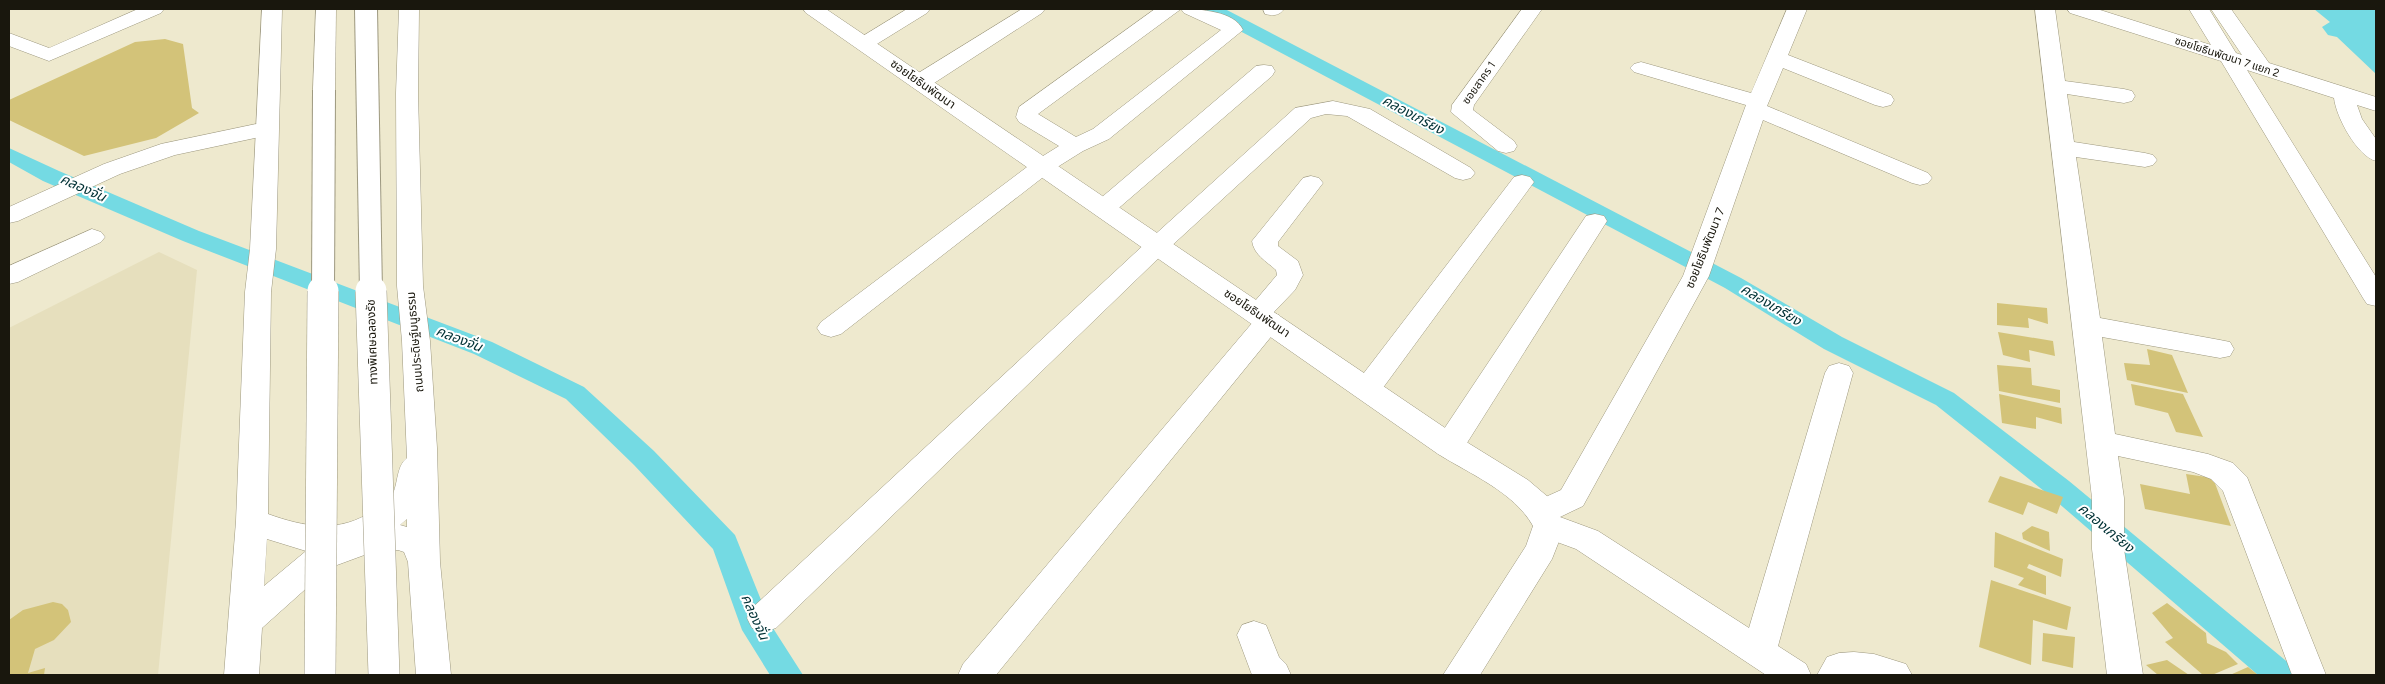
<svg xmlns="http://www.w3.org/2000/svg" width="2385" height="684" font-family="Figtree,'Noto Sans Thai',sans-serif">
<rect width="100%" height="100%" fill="#eee9ce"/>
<polygon fill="#e6dfbd" points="159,252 197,270 158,675 9,675 9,328"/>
<polygon fill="#74dae3" points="2314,9 2376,9 2376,74 2337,37 2328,35 2322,27 2330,22"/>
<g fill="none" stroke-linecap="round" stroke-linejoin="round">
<g fill="#74dae3" fill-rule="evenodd">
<polygon points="1203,9 1225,9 1741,278 1842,337 1954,393 2069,481 2291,665 2296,675 2258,675 2049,495 1936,405 1824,349 1725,288 1206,13"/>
<polygon points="9,148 59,171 199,231 492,342 584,387 654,451 735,535 771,625 803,675 770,675 742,630 713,549 634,465 566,399 474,354 183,241 43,181 9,162"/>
</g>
</g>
<g fill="#d3c379">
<polygon points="165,39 183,44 192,108 199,113 156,138 84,156 9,120 9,100 135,42"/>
<polygon points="1997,303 2047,308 2048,324 2028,318 2029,328 1997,325"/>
<polygon points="1998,332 2053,341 2055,356 2029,350 2030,362 2003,355"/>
<polygon points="2147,349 2172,355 2188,393 2127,380 2124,363 2150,365"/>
<polygon points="1997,365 2031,368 2032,385 2060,390 2060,403 1999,391"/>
<polygon points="2131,384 2183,394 2203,437 2176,432 2168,413 2135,405"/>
<polygon points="1999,394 2061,408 2062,424 2036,417 2036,429 2002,423"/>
<polygon points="2186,474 2213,478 2231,526 2145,509 2140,484 2190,494"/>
<polygon points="2000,476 2063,497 2057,514 2028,502 2023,515 1988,502"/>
<polygon points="2032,526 2049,532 2050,551 2023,539 2022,533"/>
<polygon points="1995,532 2063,559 2061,577 2029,564 2027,568 2046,576 2046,595 2018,585 2024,578 1994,567"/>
<polygon points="1991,580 2071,607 2067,630 2033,620 2031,665 1979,647"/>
<polygon points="53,602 62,604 68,610 71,622 54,640 35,649 28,673 45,668 44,675 9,675 9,620 23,610"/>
<polygon points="2167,603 2206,633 2207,643 2226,652 2238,664 2212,675 2203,675 2165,642 2173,638 2152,613"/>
<polygon points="2043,633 2075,637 2073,668 2042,661"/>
<polygon points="2167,660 2189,675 2158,675 2146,665"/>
<polygon points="2248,667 2258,675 2230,675"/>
</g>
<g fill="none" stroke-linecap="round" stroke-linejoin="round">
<defs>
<g id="street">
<polygon points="138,9 164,9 161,13 49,61 9,46 9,33 49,48"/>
<polygon points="907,9 930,9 927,13 872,47 865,49 858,47 855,43 858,39"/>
<polygon points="1022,9 1045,9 1042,13 928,87 920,88 912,87 909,82 912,77"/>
<path d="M 1155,9 L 1181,9 L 1038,114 L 1076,137 L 1093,129 L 1221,30 L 1184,13 L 1181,9 C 1199,9 1235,11 1243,30 L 1109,139 L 1083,151 L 1051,171 L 841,334 L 831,337 L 821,334 L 817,328 L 821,322 L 1035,161 L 1059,146 L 1019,122 L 1016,117 L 1019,107 Z"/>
<path d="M 1263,9 L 1284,9 C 1279,16 1273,16 1265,14 Z"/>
<polygon points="1522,9 1542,9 1474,105 1473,110 1514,141 1517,146 1514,151 1506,153 1498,151 1451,112 1452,105"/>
<polygon points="1787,9 1807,9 1788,55 1891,95 1894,100 1891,105 1883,107 1875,105 1783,68 1767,106 1928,173 1932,178 1928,183 1920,185 1912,183 1763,120 1709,276 1583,506 1560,517 1598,531 1749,628 1825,373 1829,366 1839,363 1849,366 1853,373 1778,646 1806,664 1811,675 1766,675 1576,549 1538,535 1533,526 1535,522 1530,520 1525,512 1530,504 1561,490 1683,276 1746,105 1634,72 1630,68 1634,64 1641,62 1751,93"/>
<polygon points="2035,9 2055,9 2065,81 2124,89 2132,91 2135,96 2132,101 2124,103 2067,94 2074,142 2145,153 2153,155 2157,160 2153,165 2145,167 2076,157 2100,318 2220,340 2230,342 2234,349 2230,356 2220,358 2102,337 2115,434 2208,454 2233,463 2247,477 2326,675 2292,675 2223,491 2211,479 2193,472 2118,456 2124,498 2124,549 2143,675 2107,675 2092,549 2092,498"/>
<path d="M 2067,9 L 2097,9 L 2211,45 L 2189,9 L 2209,9 L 2236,53 L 2242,55 L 2211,9 L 2231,9 L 2269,63 L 2376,97 L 2376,111 L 2357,105 L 2362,119 L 2376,139 L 2376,161 C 2357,156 2336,117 2334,98 L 2247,70 L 2376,277 L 2376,306 L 2367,304 L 2363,298 L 2221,61 L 2070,13 Z"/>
<polygon points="1264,65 1272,66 1275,71 1272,76 1113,213 1104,215 1095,213 1092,208 1095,203 1256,66"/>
<polygon points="1333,101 1370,109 1471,168 1475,173 1471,178 1463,180 1455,178 1347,116 1326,114 1311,118 1167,250 776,628 764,632 752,628 747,618 752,608 1149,240 1295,108"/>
<polygon points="266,122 274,124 277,129 274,134 175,155 120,174 18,221 9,223 9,207 104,164 161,144"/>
<polygon points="1522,175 1530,177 1534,182 1377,396 1367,399 1357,396 1353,389 1357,382 1514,177"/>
<path d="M 1311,176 L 1319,178 L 1323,183 L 1278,242 L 1278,246 L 1298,261 L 1303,275 L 1295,290 L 1273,313 L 1279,315 L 1283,321 L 1279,327 L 996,675 L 958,675 L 963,664 L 1253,322 L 1248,320 L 1244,314 L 1277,275 L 1276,270 C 1266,261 1254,255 1252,241 L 1303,178 Z"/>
<polygon points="1595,214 1604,216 1607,221 1460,454 1449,457 1438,454 1434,446 1438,438 1586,216"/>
<polygon points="92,229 101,232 105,237 101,242 18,282 9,284 9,266"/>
<polygon points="1254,621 1266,625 1279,657 1286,664 1291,675 1252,675 1237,635 1242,625"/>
<polygon points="1854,652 1874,654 1906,664 1912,675 1817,675 1827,657 1839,653"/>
</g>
<path id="secondary" d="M 803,9 L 826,9 L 1460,438 L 1528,480 L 1548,497 L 1565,526 L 1552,559 L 1480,675 L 1443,675 L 1526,546 L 1533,526 C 1514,492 1470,474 1438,454 L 806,13 Z"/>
<path id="primary" d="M 262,9 L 282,9 L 276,249 L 271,292 L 268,514 C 304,527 340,534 374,510 C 378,507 386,504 390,499 C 399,487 395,467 407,458 L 402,341 L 397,286 L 396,93 L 399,9 L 419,9 L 418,93 L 423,286 L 430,341 L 437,448 L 440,562 L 451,675 L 416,675 L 408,562 L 404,552 L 398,550 L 367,554 L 329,568 L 262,628 L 259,675 L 224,675 L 236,521 L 245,292 L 250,249 ZM 407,519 L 407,527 L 400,525 ZM 267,539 L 306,551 L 264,586 Z"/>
<polygon id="highway" points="316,9 336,9 335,90 332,95 324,97 316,95 313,90"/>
</defs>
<use href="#street" stroke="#9d987f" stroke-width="1"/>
<use href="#secondary" stroke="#9d987f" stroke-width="1"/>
<use href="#primary" stroke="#9d987f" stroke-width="1"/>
<use href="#highway" stroke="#9d987f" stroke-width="1"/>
<use href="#street" fill="#fff" fill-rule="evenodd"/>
<use href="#secondary" fill="#fff" fill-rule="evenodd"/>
<use href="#primary" fill="#fff" fill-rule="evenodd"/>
<use href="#highway" fill="#fff" fill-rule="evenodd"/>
<defs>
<g id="highway-bridge-far1">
<polyline points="366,9 371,292"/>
<polyline points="323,292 324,90"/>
</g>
<g id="highway-bridge">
<polyline points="371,291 384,675"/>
<polyline points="320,675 323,291"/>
</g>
</defs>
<use href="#highway-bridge-far1" stroke="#9d987f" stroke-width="24" stroke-linecap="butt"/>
<use href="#highway-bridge" stroke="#9d987f" stroke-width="32" stroke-linecap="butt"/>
<use href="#highway-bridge-far1" stroke="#fff" stroke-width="22"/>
<use href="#highway-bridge" stroke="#fff" stroke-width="31"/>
</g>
<g text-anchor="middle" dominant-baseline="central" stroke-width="4" stroke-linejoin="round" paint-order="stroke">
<g font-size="11" fill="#19170d" stroke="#fff">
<text transform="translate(2227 57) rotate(18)">ซอยโยธินพัฒนา 7 แยก 2</text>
<text transform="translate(1479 83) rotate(-55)">ซอยสาคร 1</text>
</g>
<g font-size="12" fill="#19170d" stroke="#fff">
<text transform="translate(923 84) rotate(35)">ซอยโยธินพัฒนา</text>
<text transform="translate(1705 248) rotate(-68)">ซอยโยธินพัฒนา 7</text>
<text transform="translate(1257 313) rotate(34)">ซอยโยธินพัฒนา</text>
<text transform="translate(372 342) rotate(-92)">ทางพิเศษฉลองรัช</text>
<text transform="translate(415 342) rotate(-95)">ถนนประดิษฐ์มนูธรรม</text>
</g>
<g font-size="14" font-style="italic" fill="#003135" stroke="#fff">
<text transform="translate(1413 115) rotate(28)">คลองเกรียง</text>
<text transform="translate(83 188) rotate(24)">คลองจั่น</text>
<text transform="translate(1771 305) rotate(31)">คลองเกรียง</text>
<text transform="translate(459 339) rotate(21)">คลองจั่น</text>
<text transform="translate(2106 528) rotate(40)">คลองเกรียง</text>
<text transform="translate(755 617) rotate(66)">คลองจั่น</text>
</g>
</g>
<rect width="2385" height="684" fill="none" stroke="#19170d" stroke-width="20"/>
</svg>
